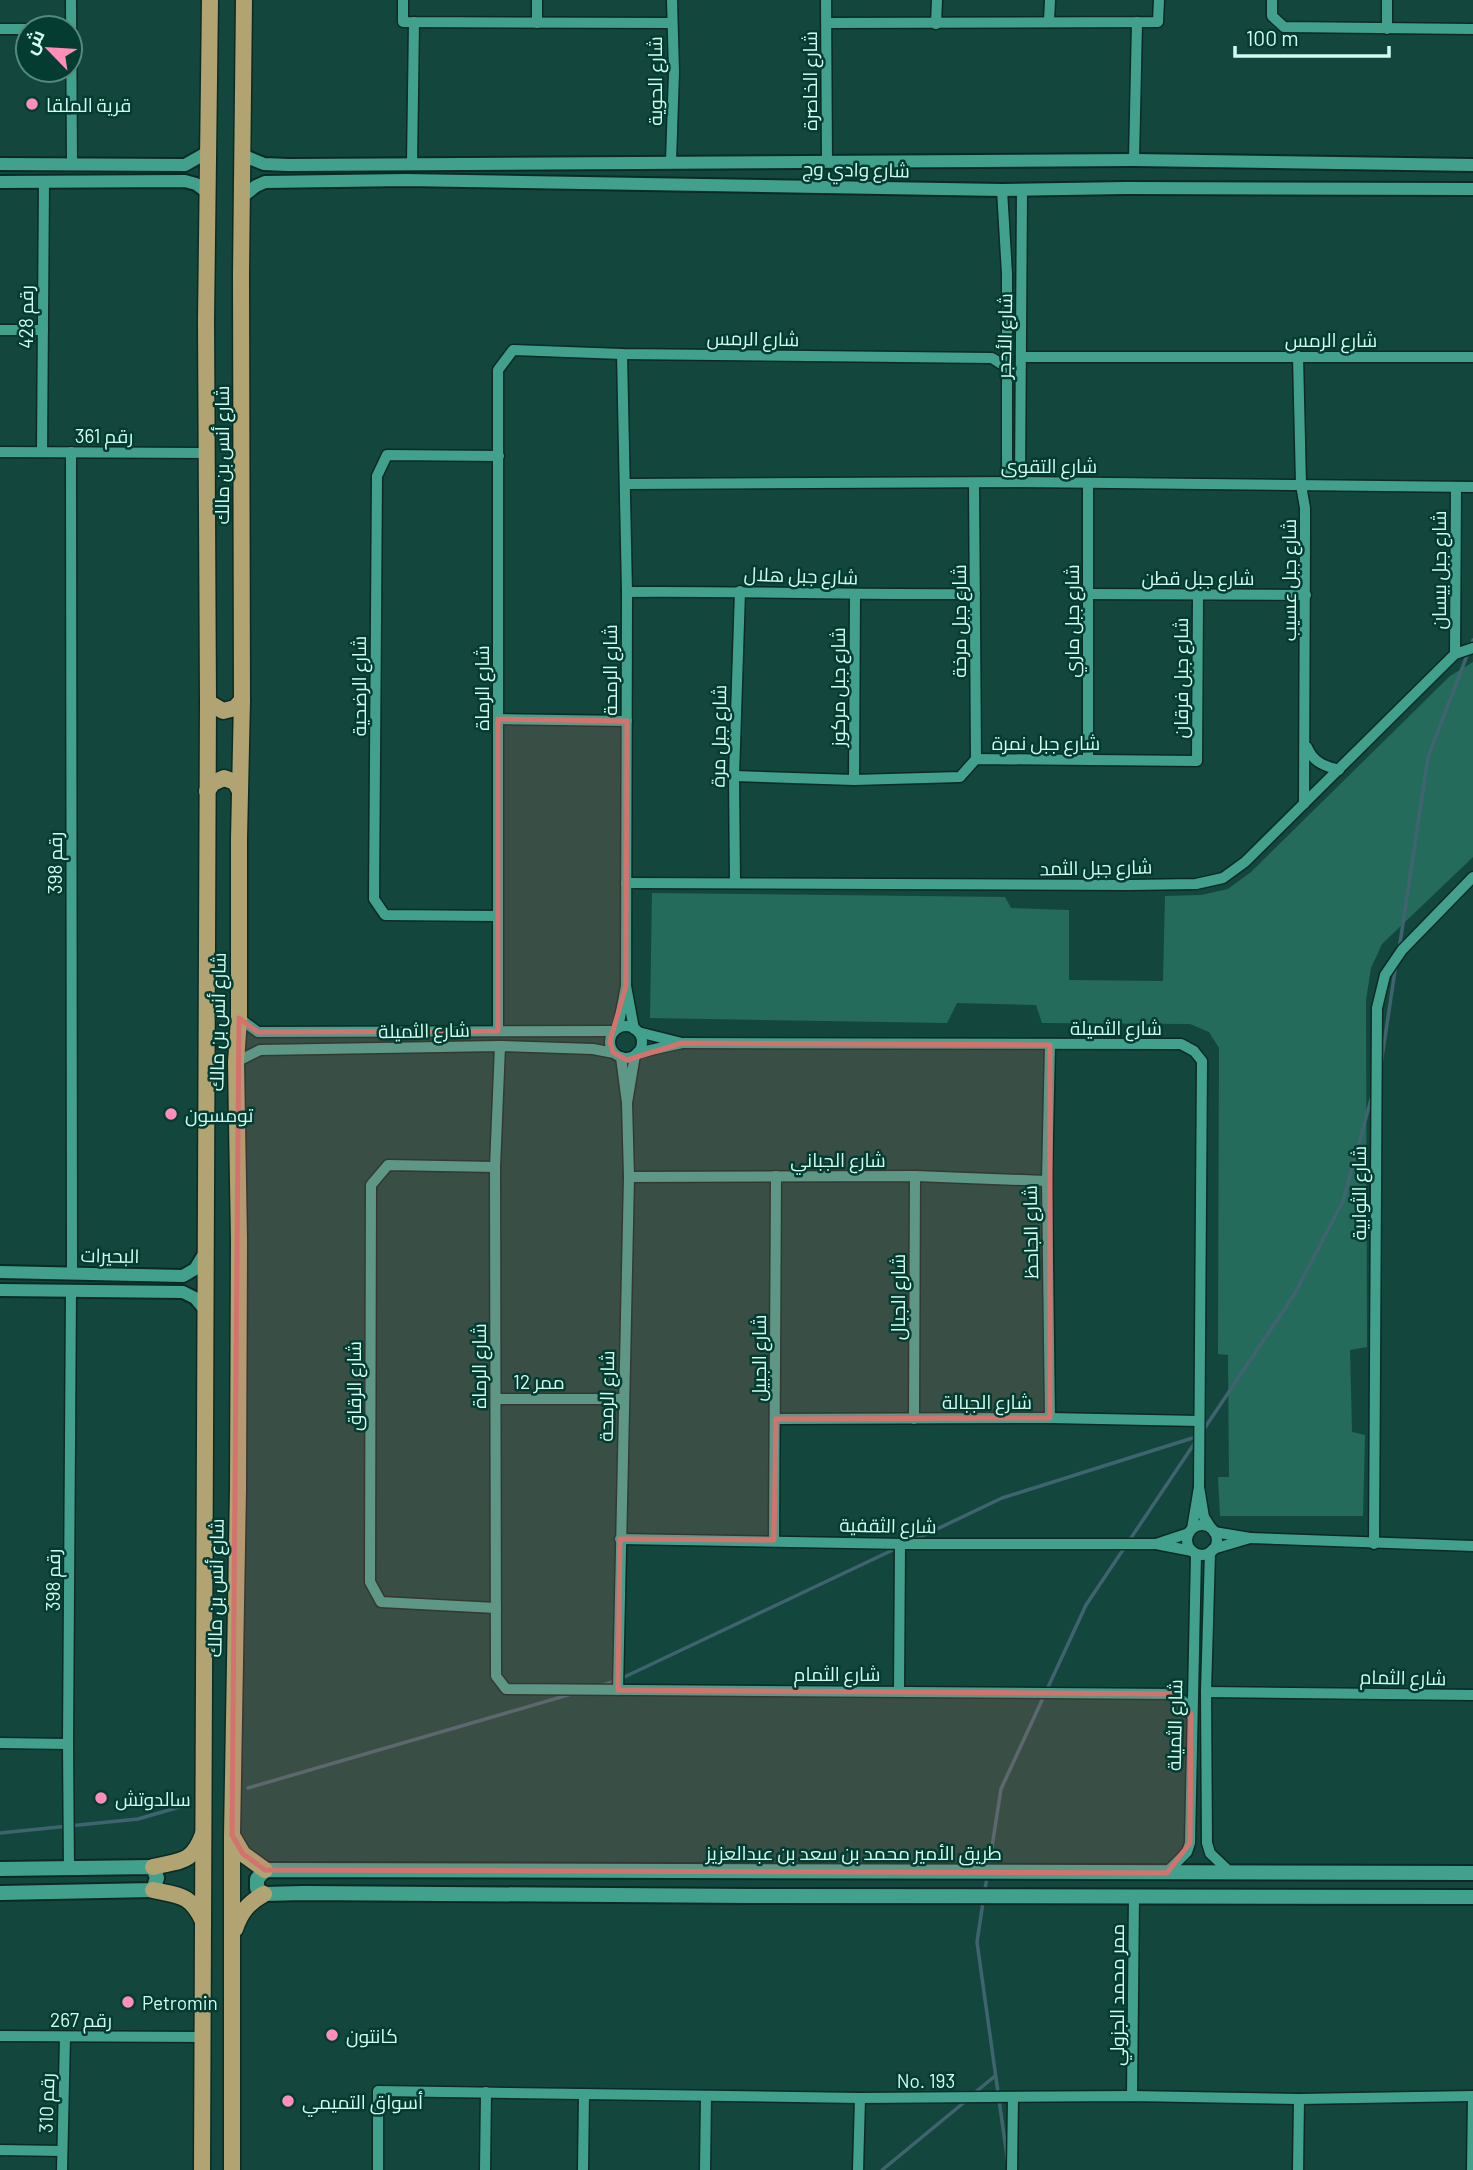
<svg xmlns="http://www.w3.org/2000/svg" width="1473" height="2170" font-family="Barlow,Cairo,sans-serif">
<rect width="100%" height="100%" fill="#13473d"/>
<polygon fill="#256b5c" points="1473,662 1473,857 1382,944 1371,968 1366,1000 1367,1347 1350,1350 1352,1432 1365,1435 1363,1516 1220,1516 1218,1477 1229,1477 1228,1355 1218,1354 1219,1048 1209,1032 1190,1024 1042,1023 1036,1005 957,1003 947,1023 650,1018 652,893 1005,897 1011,908 1069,910 1069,980 1163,981 1165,896 1201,895 1228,889 1251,872 1450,676"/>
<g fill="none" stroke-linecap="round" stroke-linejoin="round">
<g stroke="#3f646f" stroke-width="3.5">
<polyline points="1399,950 1428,757 1473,640"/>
<polyline points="1381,1064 1396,964"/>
<polyline points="1202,1432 1294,1295 1343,1201 1373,1092"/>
<polyline points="914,1540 1002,1498 1199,1436"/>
<polyline points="600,1686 618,1680 897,1548"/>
<polyline points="248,1788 575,1693"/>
<polyline points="0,1833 138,1819 190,1804"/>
<polyline points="989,1866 1001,1789 1086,1605 1196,1441"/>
<polyline points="985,1889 987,1878"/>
<polyline points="983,1902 977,1942 1008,2164"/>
<polyline points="972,2095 995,2076"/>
<polyline points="882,2170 967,2100"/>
</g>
<defs>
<g id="minor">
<polyline points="71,0 72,164"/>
<polyline points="403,0 403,22 672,23"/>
<polyline points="826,0 827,162"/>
<polyline points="1272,0 1272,16 1284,27 1473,29"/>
<polyline points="1049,21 1050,0"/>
<polyline points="537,23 537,0"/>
<polyline points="827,23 1158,22 1159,0"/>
<polyline points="936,24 937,0"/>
<polyline points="0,29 28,29"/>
<polyline points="1387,29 1387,0"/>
<polyline points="1134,160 1137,22"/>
<polyline points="671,161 674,72 672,0"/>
<polyline points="412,163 414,22"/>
<polyline points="1002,190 1007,274 1007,482"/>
<polyline points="0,330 43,330"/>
<polyline points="622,354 627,592 626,986"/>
<polyline points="1298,356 1301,485 1305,508 1305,535 1304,804"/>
<polyline points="1021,357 1473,357"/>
<polyline points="0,452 208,453"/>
<polyline points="42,452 44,181"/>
<polyline points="71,452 72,1273"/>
<polyline points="1020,482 1022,190"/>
<polyline points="974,483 976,759"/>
<polyline points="1088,483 1088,760"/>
<polyline points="625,484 1020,482 1473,487"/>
<path d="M 627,592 C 743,591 859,595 975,594"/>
<polyline points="1089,594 1306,595"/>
<polyline points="1455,654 1456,487"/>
<polyline points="498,719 627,721"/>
<path d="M 1307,747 C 1313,762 1324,766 1339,770"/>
<polyline points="734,776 854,780 960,777 976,759 1197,761 1198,596"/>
<polyline points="854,780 855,595"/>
<polyline points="735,882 734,776 740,591"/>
<polyline points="626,883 1130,885 1196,884 1223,878 1245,862 1455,654 1473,648"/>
<polyline points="497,916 385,915 374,899 377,476 387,455 499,456"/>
<polyline points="239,1018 258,1032 614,1031"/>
<circle cx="626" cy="1042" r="16"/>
<polyline points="618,1028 626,986 634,1029"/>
<polyline points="498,1031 498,370 513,350 622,354 992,358 1006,367"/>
<polyline points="682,1043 1181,1044 1194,1051 1202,1061 1199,1487"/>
<polyline points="500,1046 495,1167 496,1676 506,1689 1175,1694 1184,1702 1191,1714"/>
<polyline points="637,1053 682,1043 638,1032"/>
<polyline points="621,1057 627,1103 635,1055"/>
<polyline points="236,1062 260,1050 500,1046 593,1049 614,1053"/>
<polyline points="495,1167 388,1165 371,1185 370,1582 381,1602 496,1608"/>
<polyline points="629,1177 915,1176 1047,1181"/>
<polyline points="496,1399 623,1399"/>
<polyline points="1050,1418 1047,1181 1050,1045"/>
<polyline points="776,1419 1050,1418 1199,1421"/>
<polyline points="914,1419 915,1176"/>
<circle cx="1202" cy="1540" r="15"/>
<polyline points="1192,1529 1199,1487 1204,1517 1211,1528"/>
<polyline points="1189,1533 1156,1544 1192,1551"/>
<polyline points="1250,1538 1473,1546"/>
<polyline points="620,1539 906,1544 1156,1544"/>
<polyline points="774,1540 776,1176"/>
<polyline points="1374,1544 1377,1008 1385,975 1402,950 1473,877"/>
<polyline points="1213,1549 1250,1538 1214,1532"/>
<polyline points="1210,1552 1206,1692 1207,1843 1210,1853 1230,1872"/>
<polyline points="618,1690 629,1177 627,1103"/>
<polyline points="899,1691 900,1544"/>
<polyline points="1206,1692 1473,1695"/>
<polyline points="0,1743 68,1744"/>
<polyline points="69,1869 68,1744 71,1291"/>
<polyline points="1167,1872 1187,1852 1190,1843 1196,1554"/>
<polyline points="0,2036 204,2037"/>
<polyline points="1132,2096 1134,1895"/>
<polyline points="0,2150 62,2151"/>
<polyline points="62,2170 65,2037"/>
<polyline points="378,2170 378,2091 860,2098 1132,2096 1299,2099 1473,2096"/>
<polyline points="485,2170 486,2092"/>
<polyline points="583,2170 584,2094"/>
<polyline points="705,2170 706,2096"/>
<polyline points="858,2170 860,2098"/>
<polyline points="1012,2170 1013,2097"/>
<polyline points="1298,2170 1299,2099"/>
<polyline points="1472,2170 1473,2096"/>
</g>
<g id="tertiary">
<polyline points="242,155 264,164 288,165 1134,160 1473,165"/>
<polyline points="0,164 185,165 208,152"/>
<polyline points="0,182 185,181 196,184 208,193"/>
<polyline points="242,197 256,186 265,182 406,180 1002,190 1126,188 1473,189"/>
<polyline points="0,1272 183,1276 195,1269 206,1251"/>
<polyline points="0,1290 183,1292 195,1298 205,1310"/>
</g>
<g id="secondary">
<polyline points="0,1869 153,1867 157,1878 153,1890 0,1893"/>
<polyline points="1473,1873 265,1870 257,1879 257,1888 264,1894 304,1893 751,1896 1473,1897"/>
</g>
<g id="primary">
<polyline points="208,702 223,711 235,708 242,700"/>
<polyline points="207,791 213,783 224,778 235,782 240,791"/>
<polyline points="233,1837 243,1854 265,1870"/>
<path d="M 153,1867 C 181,1860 192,1864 203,1834"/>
<path d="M 153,1890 C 180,1896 190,1894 203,1921"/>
<path d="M 235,1929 C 241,1912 248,1903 264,1894"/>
<polyline points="202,2170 208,702 206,320 210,0"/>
<polyline points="232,2170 232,1835 238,1489 239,1241 236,1062 239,1018 239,839 242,700 241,275 244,0"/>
</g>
</defs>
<use href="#minor" stroke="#0c2a24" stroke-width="13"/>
<use href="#tertiary" stroke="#0c2a24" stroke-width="16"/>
<use href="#secondary" stroke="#0c2a24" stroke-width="18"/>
<use href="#primary" stroke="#0c2a24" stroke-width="19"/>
<use href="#minor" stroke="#41a18d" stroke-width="10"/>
<use href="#tertiary" stroke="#41a18d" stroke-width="12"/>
<use href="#secondary" stroke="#41a18d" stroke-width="14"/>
<use href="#primary" stroke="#b1a372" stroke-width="16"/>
</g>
<path fill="#d4736e" fill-opacity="0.2" stroke="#d4736e" stroke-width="5" stroke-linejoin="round" d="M 498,719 L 627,721 L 626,986 L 610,1041 L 613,1052 L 627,1060 L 682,1043 L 1050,1045 L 1050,1418 L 776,1419 L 774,1540 L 620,1539 L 618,1690 L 1175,1694 L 1191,1714 L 1190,1843 L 1167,1873 L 265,1870 L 243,1854 L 232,1835 L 239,1018 L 258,1032 L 498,1031 Z"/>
<g fill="#ff8eb9" stroke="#043c32" stroke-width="2.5">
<circle cx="32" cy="104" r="7"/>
<circle cx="171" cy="1114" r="7"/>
<circle cx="101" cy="1798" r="7"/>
<circle cx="128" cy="2002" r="7"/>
<circle cx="332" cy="2035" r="7"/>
<circle cx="288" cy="2101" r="7"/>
</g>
<g text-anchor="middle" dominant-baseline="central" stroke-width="5" stroke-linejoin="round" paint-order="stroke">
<g font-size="19" fill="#d1fdf1" stroke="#043c32">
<text transform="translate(654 81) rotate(-90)">شارع الحوية</text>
<text transform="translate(809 81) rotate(-90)">شارع الخاصرة</text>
<text transform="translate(856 169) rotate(1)">شارع وادي وج</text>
<text transform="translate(25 317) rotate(-90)">رقم 428</text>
<text transform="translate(1004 336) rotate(-89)">شارع الأحجر</text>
<text transform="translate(753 338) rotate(1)">شارع الرمس</text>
<text x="1331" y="339">شارع الرمس</text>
<text x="104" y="435">رقم 361</text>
<text transform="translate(221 455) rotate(-90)">شارع أنس بن مالك</text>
<text x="1049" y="465">شارع التقوى</text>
<text transform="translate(1438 570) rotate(-90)">شارع جبل بيسان</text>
<text transform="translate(801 575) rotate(2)">شارع جبل هلال</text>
<text x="1198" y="577">شارع جبل قطن</text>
<text transform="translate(1288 580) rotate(-90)">شارع جبل عسيب</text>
<text transform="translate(958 621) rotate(-90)">شارع جبل مرخة</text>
<text transform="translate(1071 621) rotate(-90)">شارع جبل ماري</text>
<text transform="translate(609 670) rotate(-90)">شارع الرمحة</text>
<text transform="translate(1180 678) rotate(-90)">شارع جبل فرقان</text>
<text transform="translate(358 686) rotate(-90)">شارع الرضحية</text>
<text transform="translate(837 687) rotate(-90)">شارع جبل مركوز</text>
<text transform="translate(481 688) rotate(-90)">شارع الرماة</text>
<text transform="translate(718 736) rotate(-89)">شارع جبل مرة</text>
<text x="1046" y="742">شارع جبل نمرة</text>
<text transform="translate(54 863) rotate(-90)">رقم 398</text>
<text transform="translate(1096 867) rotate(-1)">شارع جبل الثمد</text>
<text transform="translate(217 1022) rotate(-89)">شارع أنس بن مالك</text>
<text x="1116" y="1027">شارع الثميلة</text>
<text transform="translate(424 1030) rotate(-1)">شارع الثميلة</text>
<text x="838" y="1159">شارع الجباني</text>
<text transform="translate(1358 1193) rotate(-90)">شارع الثوابية</text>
<text transform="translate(1030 1232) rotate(-91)">شارع الجاحظ</text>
<text transform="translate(110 1255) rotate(1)">البحيرات</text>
<text transform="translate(897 1297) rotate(-90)">شارع الجبال</text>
<text transform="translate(758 1358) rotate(-90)">شارع الجبيل</text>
<text transform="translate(478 1366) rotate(-90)">شارع الرماة</text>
<text x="539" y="1381">ممر 12</text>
<text transform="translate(353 1386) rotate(-90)">شارع الرقاق</text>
<text transform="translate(606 1396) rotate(-89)">شارع الرمحة</text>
<text x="987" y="1401">شارع الجبالة</text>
<text transform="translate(888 1525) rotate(1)">شارع الثقفية</text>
<text transform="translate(52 1580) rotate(-90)">رقم 398</text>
<text transform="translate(215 1588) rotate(-89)">شارع أنس بن مالك</text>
<text x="837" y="1673">شارع الثمام</text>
<text transform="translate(1403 1677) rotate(1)">شارع الثمام</text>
<text transform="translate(1174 1725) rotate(-89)">شارع الثميلة</text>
<text x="854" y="1852">طريق الأمير محمد بن سعد بن عبدالعزيز</text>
<text transform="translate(1116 1995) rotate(-90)">ممر محمد الجزولي</text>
<text x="81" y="2019">رقم 267</text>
<text x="926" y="2080">No. 193</text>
<text transform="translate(46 2103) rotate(-88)">رقم 310</text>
</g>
<g font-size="19" fill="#d1fdf1" stroke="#043c32" text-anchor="start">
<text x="46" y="104">قرية الملقا</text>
<text x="185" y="1114">تومسون</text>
<text x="115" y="1798">سالدوتش</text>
<text x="142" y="2002">Petromin</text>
<text x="346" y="2035">كانتون</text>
<text x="302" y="2101">أسواق التميمي</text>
</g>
</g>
<g transform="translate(49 49) rotate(295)"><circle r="33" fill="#043c32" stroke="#56897e" stroke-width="2"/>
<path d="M0-5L12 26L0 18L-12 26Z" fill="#ff8eb9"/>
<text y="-10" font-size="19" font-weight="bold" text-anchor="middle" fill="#d1fdf1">ش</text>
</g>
<path d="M1235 46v10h154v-10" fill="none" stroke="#d1fdf1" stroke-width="3.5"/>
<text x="1246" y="46" font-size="21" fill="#d1fdf1" stroke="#043c32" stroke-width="5" paint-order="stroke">100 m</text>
</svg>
